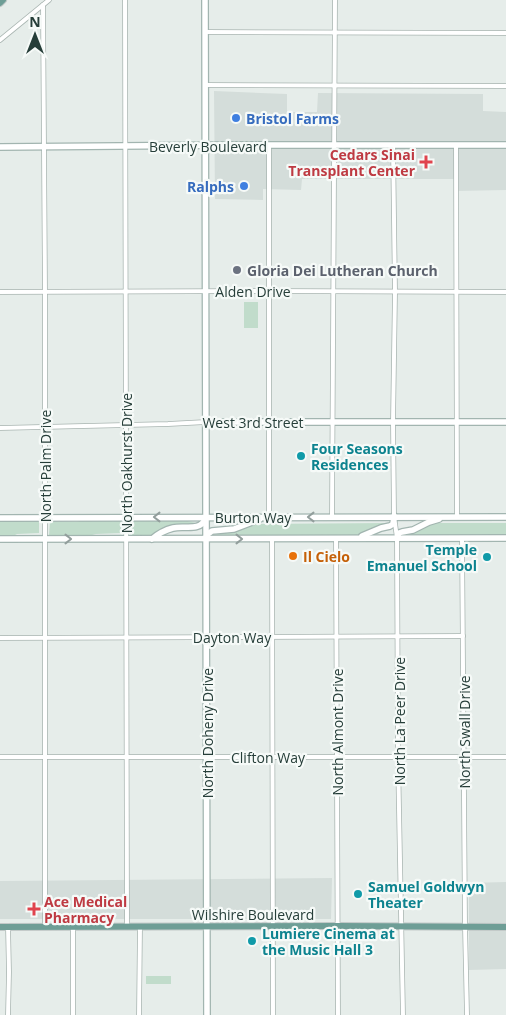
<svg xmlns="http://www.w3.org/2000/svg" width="506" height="1015" font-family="'Open Sans',sans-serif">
<rect width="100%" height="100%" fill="#e6edea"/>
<g fill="#d4ddda">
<polygon points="214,91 287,94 287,112 317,112 318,93 483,94 483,111 506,112 506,190 454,191 455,179 302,179 301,190 263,189 263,200 215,199"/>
<polygon points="332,878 331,919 0,919 0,881"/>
<polygon points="506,882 506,969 469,970 469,883"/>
</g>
<g fill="#c1dccb">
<rect x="244" y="302" width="14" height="26"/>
<polygon points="0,520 39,520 39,533 17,534 13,536 0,536"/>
<polygon points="83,520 121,520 121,533 96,534 92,535 49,535 50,522 77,522"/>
<path d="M 132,520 C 148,520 183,517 197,524 L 146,536 L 132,535 Z"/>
<polygon points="390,523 357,535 222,536 215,534 215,532 250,524"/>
<polygon points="434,523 506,523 506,535 403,535 402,534"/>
<rect x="146" y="976" width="25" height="8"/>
</g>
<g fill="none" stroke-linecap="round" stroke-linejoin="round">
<defs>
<g id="street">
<polyline points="125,0 127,926"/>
<polyline points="43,5 45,292 45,926"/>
<polyline points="206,32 506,33"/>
<polyline points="0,40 49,0"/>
<polyline points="205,85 506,86"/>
<polyline points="269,145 269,517"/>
<polyline points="393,145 395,292 393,422 394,516 397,538 398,757 403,1015"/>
<polyline points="456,145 457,517"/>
<polyline points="0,292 270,291 506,292"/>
<polyline points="0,428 168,424 206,422"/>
<polyline points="332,517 335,0"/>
<polyline points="336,538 338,1015"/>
<polyline points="462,538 465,926 467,1015"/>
<polyline points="272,539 273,1015"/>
<polyline points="0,638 463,636"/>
<polyline points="0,757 506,757"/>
<polyline points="73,926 73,1015"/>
<polyline points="8,927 9,972 8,1015"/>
<polyline points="139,1015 140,926"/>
</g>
<g id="secondary">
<polyline points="205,0 207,1015"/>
<polyline points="0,147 238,145 506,145"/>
<polyline points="206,422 506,422"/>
<polyline points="0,518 506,517"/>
<polyline points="362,536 381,528 390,526 393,524 394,516"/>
<polyline points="206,537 208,534 212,531 234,529 260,519"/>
<polyline points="397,538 399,533 402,532 413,530 429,522 439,519"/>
<polyline points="0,539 506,538"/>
<path d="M 152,539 C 158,534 165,530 173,528 C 184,525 200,532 205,519"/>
</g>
<g id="primary">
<polyline points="0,3 3,0"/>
<polyline points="0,927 338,926 506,927"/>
</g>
</defs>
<use href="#street" stroke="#a9b5b1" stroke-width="5.5"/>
<use href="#secondary" stroke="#a2b5b0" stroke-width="8"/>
<use href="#primary" stroke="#c2c9c8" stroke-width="8"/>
<use href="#street" stroke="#fff" stroke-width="4"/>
<use href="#secondary" stroke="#fff" stroke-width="5.5"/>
<use href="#primary" stroke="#6e9e96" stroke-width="6"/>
</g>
<defs><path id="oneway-chevron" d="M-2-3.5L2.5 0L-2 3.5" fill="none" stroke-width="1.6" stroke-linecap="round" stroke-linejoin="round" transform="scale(1.25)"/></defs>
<g stroke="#929e9c">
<use href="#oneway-chevron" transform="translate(157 517) rotate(180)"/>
<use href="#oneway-chevron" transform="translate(311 517) rotate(180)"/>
<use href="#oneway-chevron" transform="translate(68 539)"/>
<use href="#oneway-chevron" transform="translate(239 539)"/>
</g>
<g fill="#3f7fe0" stroke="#f6faf8" stroke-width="2">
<circle cx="236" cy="118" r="5"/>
<circle cx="244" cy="186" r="5"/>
</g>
<g fill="#e0444e" stroke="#f6faf8" stroke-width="2">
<path d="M423.5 154.5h5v5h5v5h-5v5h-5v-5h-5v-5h5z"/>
<path d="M31.5 901.5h5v5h5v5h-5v5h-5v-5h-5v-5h5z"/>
</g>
<circle fill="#6b7280" stroke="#f6faf8" stroke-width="2" cx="237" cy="270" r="5"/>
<g fill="#0f9aa8" stroke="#f6faf8" stroke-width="2">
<circle cx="301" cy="456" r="5"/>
<circle cx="487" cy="557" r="5"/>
<circle cx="358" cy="894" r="5"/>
<circle cx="252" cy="941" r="5"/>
</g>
<circle fill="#e8710a" stroke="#f6faf8" stroke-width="2" cx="293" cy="556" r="5"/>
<g text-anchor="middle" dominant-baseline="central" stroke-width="4.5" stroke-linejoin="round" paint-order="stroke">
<g font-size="14" font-weight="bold" fill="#366cbe" stroke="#f6faf8" text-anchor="start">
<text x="246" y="118">Bristol Farms</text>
<text x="234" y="186" text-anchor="end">Ralphs</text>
</g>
<g font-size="14" fill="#263e39" stroke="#f6faf8">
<text x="208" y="146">Beverly Boulevard</text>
<text x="253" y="291">Alden Drive</text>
<text x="253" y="422">West 3rd Street</text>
<text transform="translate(126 463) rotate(-90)">North Oakhurst Drive</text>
<text transform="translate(45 466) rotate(-90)">North Palm Drive</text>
<text x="253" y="517">Burton Way</text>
<text x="232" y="637">Dayton Way</text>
<text transform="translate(399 721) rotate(-90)">North La Peer Drive</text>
<text transform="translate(337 732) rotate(-90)">North Almont Drive</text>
<text transform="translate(464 732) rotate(-90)">North Swall Drive</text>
<text transform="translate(207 733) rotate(-90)">North Doheny Drive</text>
<text x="268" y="757">Clifton Way</text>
<text x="253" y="914">Wilshire Boulevard</text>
</g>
<g font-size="14" font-weight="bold" fill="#be3a42" stroke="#f6faf8" text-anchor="end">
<text x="415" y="154">Cedars Sinai<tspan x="415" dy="16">Transplant Center</tspan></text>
<text x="44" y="901" text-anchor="start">Ace Medical<tspan x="44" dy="16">Pharmacy</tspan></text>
</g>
<g font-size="14" font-weight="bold" fill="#5b616d" stroke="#f6faf8" text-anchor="start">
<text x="247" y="270">Gloria Dei Lutheran Church</text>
</g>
<g font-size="14" font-weight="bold" fill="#0d838f" stroke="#f6faf8" text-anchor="start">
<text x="311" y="448">Four Seasons<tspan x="311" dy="16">Residences</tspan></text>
<text x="477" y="549" text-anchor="end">Temple<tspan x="477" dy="16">Emanuel School</tspan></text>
<text x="368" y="886">Samuel Goldwyn<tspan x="368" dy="16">Theater</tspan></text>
<text x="262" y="933">Lumiere Cinema at<tspan x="262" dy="16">the Music Hall 3</tspan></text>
</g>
<g font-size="14" font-weight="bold" fill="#c56008" stroke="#f6faf8" text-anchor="start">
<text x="303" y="556">Il Cielo</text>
</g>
</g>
<g transform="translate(35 35)" stroke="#f6faf8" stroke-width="4" paint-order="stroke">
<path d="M0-4L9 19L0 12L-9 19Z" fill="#263e39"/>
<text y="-8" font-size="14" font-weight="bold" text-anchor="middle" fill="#263e39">N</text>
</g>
</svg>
